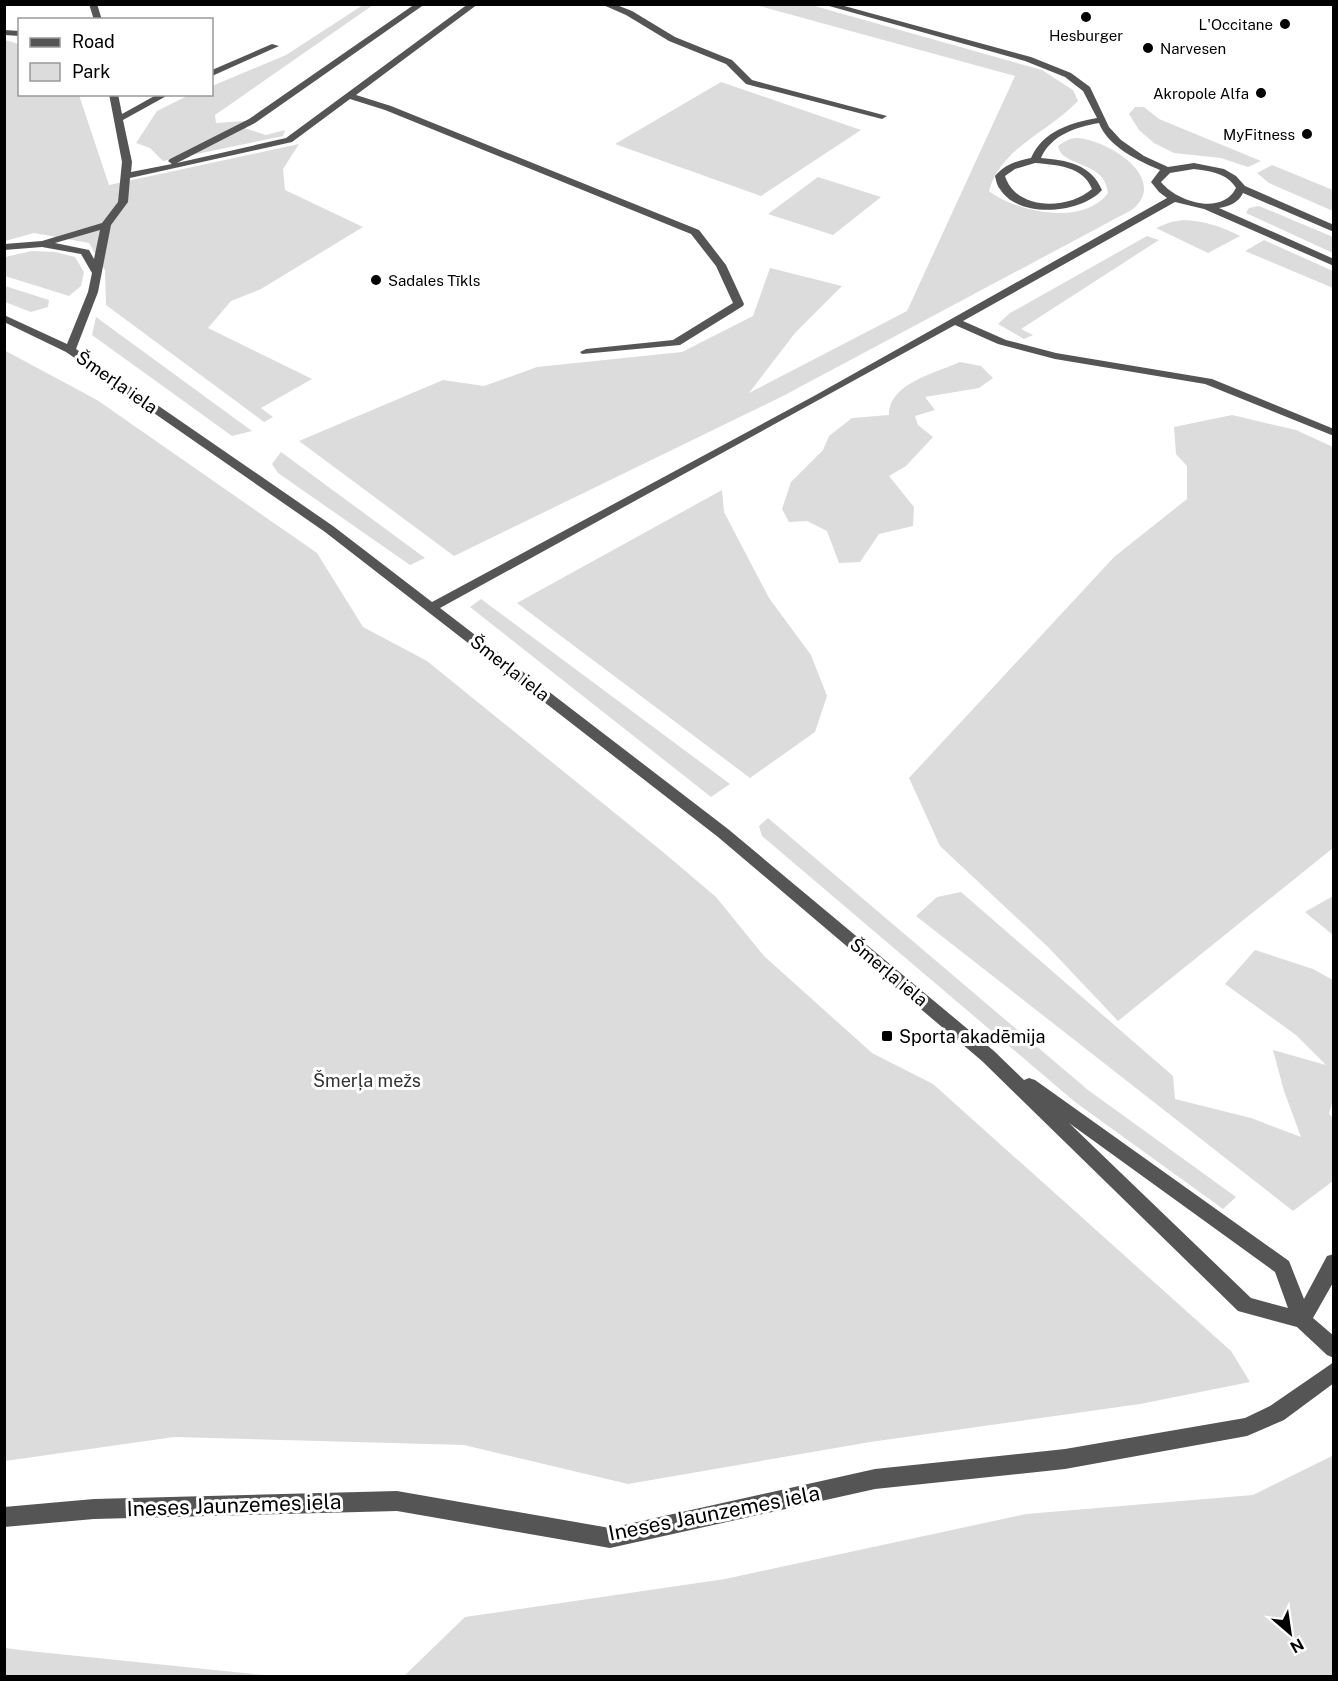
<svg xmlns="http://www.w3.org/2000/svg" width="1338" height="1681" font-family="'Public Sans',sans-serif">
<rect width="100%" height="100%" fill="#fff"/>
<g fill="#dcdcdc">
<polygon points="363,5 373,5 215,115 216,123 245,121 241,127 266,135 285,130 283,136 163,161 150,148 136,143 157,111 189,95 212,94 212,86 286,55"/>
<path d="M 756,5 L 811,5 L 1042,70 L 1073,90 L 1078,101 C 1049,132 1001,147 989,191 C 1018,213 1083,226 1108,193 C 1105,160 1062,168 1058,146 C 1063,142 1068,139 1075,138 C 1100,137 1164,172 1138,204 C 1133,211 1119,216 1111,221 L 783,396 L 454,556 L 299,441 L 443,380 L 484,386 L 537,367 L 682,352 L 753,316 L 770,268 L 842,286 L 795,333 L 749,393 L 907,311 L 1015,76 Z"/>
<polygon points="5,40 19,44 20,94 79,95 109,185 299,144 283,169 285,190 363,227 261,289 231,301 208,328 312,379 261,408 273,417 264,422 106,305 105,270 89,243 34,233 5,241"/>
<polygon points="721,82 861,130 761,196 615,144"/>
<polygon points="1135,107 1144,107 1159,119 1261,161 1248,167 1221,158 1174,153 1154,143 1139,130 1129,114"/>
<polygon points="1272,165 1333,190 1333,211 1269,183 1257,173"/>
<polygon points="818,177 881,197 833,235 768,214"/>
<polygon points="1259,206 1333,237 1333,253 1246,213 1249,208"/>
<path d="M 1183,220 C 1204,221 1221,226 1240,236 L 1208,253 L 1156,228 L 1171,222 Z"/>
<polygon points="1147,236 1159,240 1021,329 1033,335 1024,339 998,324 1010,313"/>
<polygon points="1264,240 1333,271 1333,288 1245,251"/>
<polygon points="32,251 55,252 75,257 84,272 81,286 69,296 5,276 5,257"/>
<polygon points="5,286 49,300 48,307 31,312 5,302"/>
<polygon points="96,317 252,431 232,436 92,335"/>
<polygon points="4,350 97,400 317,553 363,627 427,661 663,852 716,897 764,956 872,1053 933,1084 1231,1351 1250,1382 1140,1404 870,1442 628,1484 464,1445 174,1437 5,1461"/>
<path d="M 960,362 L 981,366 L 993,378 L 979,388 L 925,397 L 935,410 L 915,416 L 918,425 L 933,437 L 906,466 L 889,476 L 914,507 L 913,526 L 879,534 L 860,562 L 839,563 L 827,531 L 807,521 L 789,522 L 782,509 L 791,482 L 823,450 L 829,436 L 852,418 L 889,415 C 889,383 936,373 960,362 Z"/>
<polygon points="1232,415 1296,430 1333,447 1333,848 1118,1021 1048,947 940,846 909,778 1114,557 1187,499 1187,466 1176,454 1174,427"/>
<polygon points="281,452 425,558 410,565 278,473 272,464"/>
<polygon points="722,490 724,512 769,598 811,655 827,696 815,732 750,778 517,603"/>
<polygon points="481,599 730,784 711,797 470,607"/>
<polygon points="768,818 1088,1090 1236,1197 1223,1209 1075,1102 762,836 759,826"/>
<polygon points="961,892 1173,1076 1175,1099 1251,1118 1301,1137 1284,1091 1273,1050 1326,1065 1296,1035 1225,984 1255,950 1313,969 1333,980 1334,1097 1329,1114 1333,1118 1333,1181 1293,1211 916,916 937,897"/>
<polygon points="1333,896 1333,935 1305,912"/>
<polygon points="1332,1456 1333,1676 404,1676 465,1617 725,1579 1026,1514 1253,1495"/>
<polygon points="5,1648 29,1651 273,1676 5,1676"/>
</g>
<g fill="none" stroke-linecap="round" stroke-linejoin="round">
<g fill="#555" fill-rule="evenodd">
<polygon points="89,4 97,4 102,20 94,20"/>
<path d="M 415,4 L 425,4 L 255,123 L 177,163 L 286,138 L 468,4 L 478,4 L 356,95 L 391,106 L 699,230 L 726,265 L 744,304 L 743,306 L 680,345 L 582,354 L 580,352 L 586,349 L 673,340 L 733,303 L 716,266 L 691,234 L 385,110 L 350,99 L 292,142 L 130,178 L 128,202 L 111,225 L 98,292 L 76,349 L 333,526 L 432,602 L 814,396 L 1167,198 L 1159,192 L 1151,182 L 1160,170 C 1139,161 1108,147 1099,123 C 1076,127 1051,135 1041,158 C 1066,160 1091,164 1102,190 C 1081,214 1018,219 1000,189 C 997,186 996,180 995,176 C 1005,164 1017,161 1031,158 C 1043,131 1070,123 1097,118 L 1083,91 L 1065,77 L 1025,61 L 822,4 L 837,4 L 1031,57 L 1071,73 L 1090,87 L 1109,127 L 1121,140 L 1144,156 L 1168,167 L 1194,163 L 1224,169 L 1236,176 L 1245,186 L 1334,225 L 1334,232 L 1243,193 C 1238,203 1230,206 1219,208 L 1334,259 L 1334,266 L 1204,209 L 1175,202 L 963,321 L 1006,340 L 1056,353 L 1212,379 L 1334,429 L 1334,436 L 1205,384 L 1055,359 L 998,344 L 955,325 L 440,608 L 728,829 L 994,1051 L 1024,1080 L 1029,1078 L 1035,1080 L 1289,1261 L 1304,1299 L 1327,1256 L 1334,1254 L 1334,1281 L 1313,1318 L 1334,1336 L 1334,1358 L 1327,1355 L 1297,1327 L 1238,1311 L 982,1061 L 718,837 L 325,532 L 66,352 L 4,322 L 4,315 L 67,344 L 88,292 L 92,273 L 81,254 L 42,247 L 4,250 L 4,244 L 42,241 L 102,223 L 118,202 L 122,162 L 109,94 L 118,94 L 122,114 L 158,94 L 170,94 L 123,120 L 132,162 L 131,172 L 172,164 L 168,161 L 170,159 L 249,119 ZM 1035,163 C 1057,165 1083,166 1092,189 C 1068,210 1016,211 1005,176 L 1015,169 ZM 1194,169 C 1210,171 1227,173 1236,188 C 1222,216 1177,202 1161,182 L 1170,173 ZM 100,230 L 94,259 L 89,250 L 55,243 ZM 1069,1123 L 1275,1272 L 1288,1308 L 1251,1298 Z"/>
<polygon points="601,4 614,4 632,11 675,37 732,60 752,80 887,116 882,119 746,84 726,64 669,41 626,15"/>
<polygon points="4,30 20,31 20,36 4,35"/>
<polygon points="272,44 279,46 212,76 212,70"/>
<polygon points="1334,1362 1334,1383 1284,1420 1247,1436 1065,1469 875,1489 610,1548 397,1511 94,1519 4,1527 4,1507 94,1499 397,1491 610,1528 875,1469 1065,1449 1245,1418 1270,1406"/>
</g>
</g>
<g fill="#000" stroke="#fff" stroke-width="2">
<circle cx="1086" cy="17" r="6"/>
<circle cx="1285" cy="24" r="6"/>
<circle cx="1148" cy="48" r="6"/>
<circle cx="1261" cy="93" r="6"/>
<circle cx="1307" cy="134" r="6"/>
<circle cx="376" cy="280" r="6"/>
<rect x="881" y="1030" width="12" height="12" rx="3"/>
</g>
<g text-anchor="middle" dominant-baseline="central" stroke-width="6" stroke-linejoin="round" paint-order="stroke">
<g font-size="15" fill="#000" stroke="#fff" text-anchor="end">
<text x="1273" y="24">L'Occitane</text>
<text x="1086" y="35" text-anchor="middle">Hesburger</text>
<text x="1160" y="48" text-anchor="start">Narvesen</text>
<text x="1249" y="93">Akropole Alfa</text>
<text x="1295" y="134">MyFitness</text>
<text x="388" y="280" text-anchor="start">Sadales Tīkls</text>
</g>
<g font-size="18" fill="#000" stroke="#fff">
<text transform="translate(117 382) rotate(35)">Šmerļa iela</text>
<text transform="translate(510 668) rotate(38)">Šmerļa iela</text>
<text transform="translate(889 972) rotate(40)">Šmerļa iela</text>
</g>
<g font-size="18" fill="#000" stroke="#fff" text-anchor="start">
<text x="899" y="1036">Sporta akadēmija</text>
</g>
<g font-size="18" fill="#333" stroke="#fff">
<text x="367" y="1080">Šmerļa mežs</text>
</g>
<g font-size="21" fill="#000" stroke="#fff">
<text transform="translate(234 1505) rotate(-2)">Ineses Jaunzemes iela</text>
<text transform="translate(714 1513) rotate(-11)">Ineses Jaunzemes iela</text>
</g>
</g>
<rect width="1338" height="1681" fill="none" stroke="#000000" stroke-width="12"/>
<rect x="18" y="18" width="195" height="78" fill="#ffffff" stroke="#999999" stroke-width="1.5"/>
<rect x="30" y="38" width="30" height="9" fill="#555555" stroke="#999999" stroke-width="1.5"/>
<text x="72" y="48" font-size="18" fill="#000000">Road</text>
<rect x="30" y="63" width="30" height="18" fill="#dcdcdc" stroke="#999999" stroke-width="1.5"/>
<text x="72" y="78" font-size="18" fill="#000000">Park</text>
<g transform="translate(1290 1633) rotate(151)" stroke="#ffffff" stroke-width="4.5" paint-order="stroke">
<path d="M0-4.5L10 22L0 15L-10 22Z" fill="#000000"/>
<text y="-9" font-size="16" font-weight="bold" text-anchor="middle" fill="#000000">N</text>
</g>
</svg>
